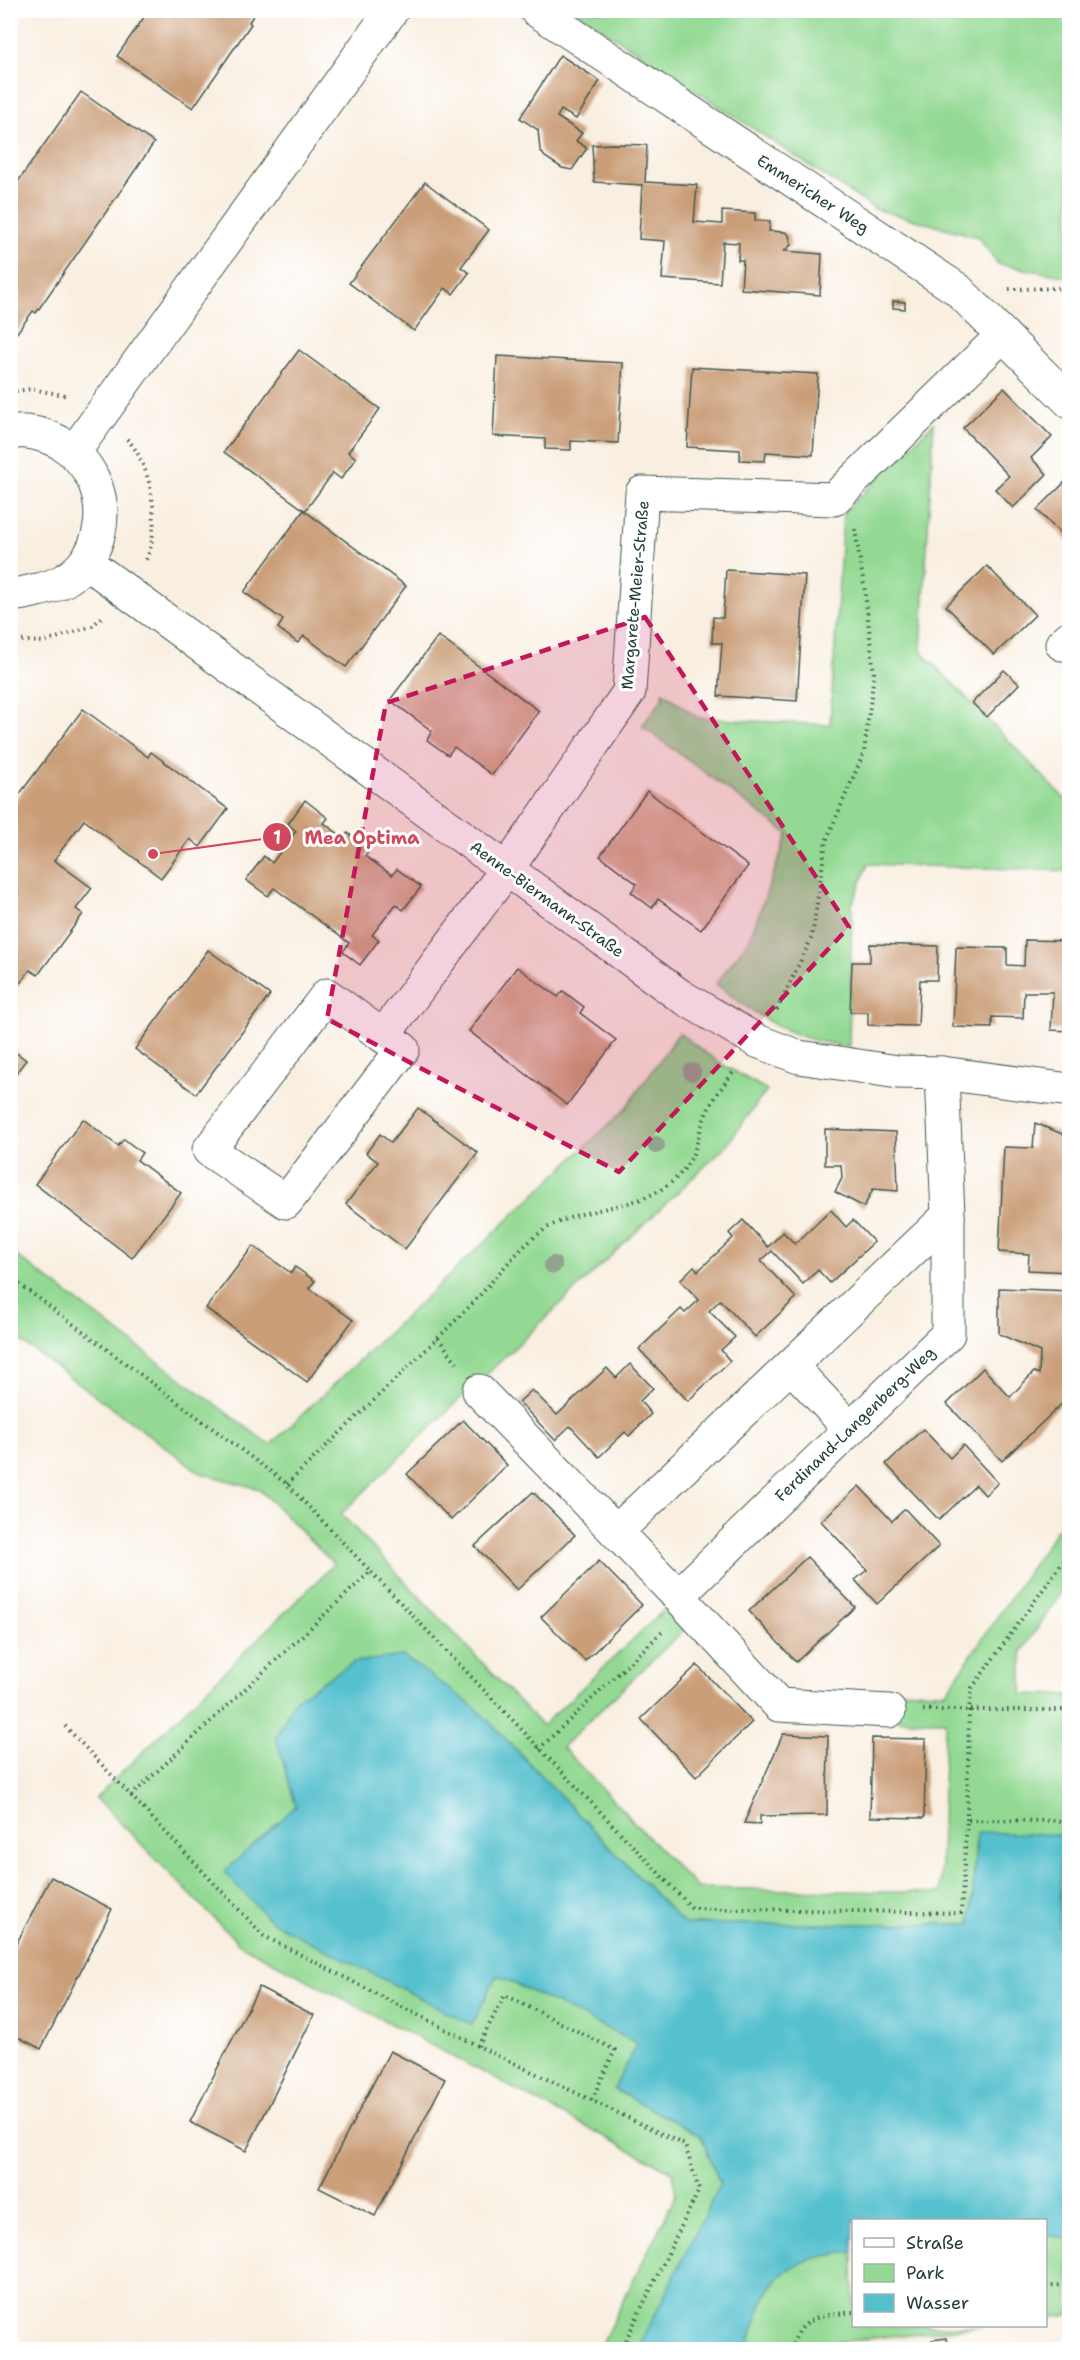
<svg xmlns="http://www.w3.org/2000/svg" width="1080" height="2360" font-family="'Shantell Sans',sans-serif">
<rect width="100%" height="100%" fill="#fff"/>
<filter id="ink" filterUnits="userSpaceOnUse"><feTurbulence type="fractalNoise" baseFrequency=".0167" numOctaves="2"/><feDisplacementMap in="SourceGraphic" scale="12" xChannelSelector="R" yChannelSelector="G"/><feConvolveMatrix kernelMatrix="1 2 1 2 8 2 1 2 1" color-interpolation-filters="sRGB"/></filter>
<filter id="wash" filterUnits="userSpaceOnUse"><feTurbulence type="fractalNoise" baseFrequency=".008" numOctaves="4" result="noise"/><feDisplacementMap in="SourceGraphic" scale="24" xChannelSelector="R" yChannelSelector="G"/><feGaussianBlur stdDeviation="1.35" result="paint"/><feColorMatrix in="noise" values="0 0 0 0 0 0 0 0 0 0 0 0 0 0 0 0 0 1.4 0 .05"/><feComposite in="paint" operator="in"/></filter>
<g filter="url(#wash)">
<rect width="100%" height="100%" fill="#f9efe1"/>
<g fill="#93d993" stroke="#598b64" stroke-width="1.5">
<polygon points="575,11 1069,11 1069,277 998,264 978,237 875,209"/>
<path d="M 934,423 L 921,651 L 1069,803 L 1069,835 L 1063,842 L 1069,849 L 1069,871 L 868,864 L 852,905 L 849,1046 C 791,1041 760,1018 716,984 L 750,938 L 788,834 L 642,726 L 663,698 L 663,692 L 698,718 L 830,725 L 843,513 Z"/>
<polygon points="679,1033 718,1062 767,1090 726,1146 486,1375 517,1409 464,1395 341,1514 542,1726 667,1607 686,1628 562,1747 697,1888 940,1893 945,1721 899,1720 899,1691 946,1692 1069,1512 1069,1581 1022,1651 1022,1694 1069,1695 1069,1927 1059,1926 976,1833 971,1924 684,1924 476,1708 276,1737 296,1806 225,1873 472,2024 497,1975 637,2043 614,2089 701,2136 720,2184 638,2349 599,2349 676,2195 672,2172 239,1944 96,1798 334,1564 259,1489 201,1473 11,1334 10,1251 270,1445 625,1109"/>
<polygon points="1046,2235 1069,2239 1069,2315 1046,2318"/>
<path d="M 853,2252 L 854,2326 L 982,2326 L 812,2345 L 810,2349 L 748,2350 C 765,2279 779,2259 853,2252 Z"/>
</g>
<path fill="#54c0ce" stroke="#3a7e81" stroke-width="1.5" d="M 403,1656 L 476,1708 L 684,1924 L 971,1924 L 977,1832 L 1061,1835 L 1059,1926 L 1070,1927 L 1069,2239 L 1046,2235 L 1046,2220 L 854,2220 L 853,2252 C 779,2259 765,2279 748,2349 L 638,2349 L 720,2184 L 701,2136 L 614,2089 L 637,2043 L 497,1975 L 472,2025 L 272,1922 L 224,1872 L 296,1806 L 276,1737 L 295,1699 L 354,1662 Z"/>
<g id="blocks">
<g fill="#ca9e78">
<polygon points="149,10 257,10 249,22 251,24 193,108 117,56"/>
<polygon points="560,55 600,81 576,119 561,110 557,117 582,133 576,141 587,148 572,170 562,168 545,157 540,150 538,130 520,118"/>
<polygon points="81,92 154,143 36,313 33,311 10,342 10,193"/>
<polygon points="615,144 647,145 645,182 697,185 694,222 722,224 722,211 755,213 755,220 770,221 769,231 785,232 789,235 791,245 784,251 822,254 820,295 741,289 743,260 738,260 739,243 723,242 720,283 662,279 665,241 639,239 642,185 594,182 592,145"/>
<polygon points="425,182 489,230 461,267 469,273 453,294 445,288 414,331 349,283"/>
<polygon points="893,301 905,302 905,309 893,308"/>
<polygon points="299,350 380,409 348,452 356,458 341,479 333,473 305,511 406,586 346,667 304,636 298,643 278,628 283,620 244,592 304,510 224,452"/>
<polygon points="497,356 623,363 618,443 571,441 571,450 545,449 545,439 493,436"/>
<polygon points="692,367 818,374 813,455 766,452 765,461 740,460 740,450 687,447"/>
<polygon points="1004,388 1052,437 1031,458 1047,474 1013,508 995,489 1009,476 963,428"/>
<polygon points="1070,477 1070,543 1037,510"/>
<polygon points="987,566 1035,615 994,655 946,606"/>
<polygon points="726,570 805,575 797,701 718,696 722,643 712,643 713,617 723,618"/>
<polygon points="438,636 539,711 492,775 454,747 448,755 427,740 432,731 390,700"/>
<polygon points="1004,670 1019,684 987,717 972,703"/>
<polygon points="83,709 148,757 151,752 228,809 200,847 190,839 161,878 84,820 54,860 92,888 76,909 83,914 38,975 30,970 15,990 10,987 10,807"/>
<polygon points="647,791 748,866 701,930 658,899 652,908 631,892 637,884 600,856"/>
<polygon points="305,800 328,818 324,823 344,838 348,833 370,850 365,856 392,875 397,869 421,887 403,910 396,904 372,935 379,940 360,965 343,952 349,943 274,888 268,896 246,880 264,856 272,863 296,831 288,824"/>
<polygon points="1025,940 1070,941 1070,1031 1051,1030 1053,992 1024,992 1023,1018 992,1017 992,1028 953,1027 956,947 1007,948 1007,965 1024,966"/>
<polygon points="870,944 938,946 937,980 920,980 918,1026 868,1025 868,1012 850,1012 852,962 870,962"/>
<polygon points="208,950 270,995 196,1094 135,1049"/>
<polygon points="517,967 558,997 563,991 584,1007 580,1013 616,1040 567,1105 469,1031"/>
<polygon points="10,1048 26,1060 10,1081"/>
<polygon points="418,1108 478,1153 405,1249 346,1204 378,1162 366,1153 380,1134 391,1143"/>
<polygon points="83,1119 118,1146 124,1139 142,1153 137,1160 181,1193 132,1258 35,1184"/>
<polygon points="1035,1123 1070,1137 1070,1272 1028,1270 1029,1254 999,1252 1004,1147 1033,1148"/>
<polygon points="825,1129 896,1132 898,1191 873,1189 864,1207 835,1192 842,1178 841,1165 825,1165"/>
<polygon points="831,1210 846,1227 853,1220 874,1242 830,1283 818,1270 803,1284 772,1251 761,1261 796,1298 755,1337 720,1300 709,1311 735,1337 721,1350 730,1361 688,1401 639,1349 681,1309 685,1313 699,1300 680,1280 694,1266 698,1271 733,1238 729,1233 743,1220 768,1247 783,1232 795,1244"/>
<polygon points="253,1246 291,1273 295,1267 315,1281 309,1288 353,1320 307,1382 206,1308"/>
<polygon points="999,1288 1070,1291 1070,1396 1002,1461 947,1404 983,1368 1010,1397 1034,1372 1039,1374 1040,1352 999,1334"/>
<polygon points="630,1364 653,1388 640,1401 651,1414 629,1436 625,1432 599,1457 570,1426 555,1440 519,1402 532,1390 557,1415 607,1368 616,1378"/>
<polygon points="463,1420 507,1465 451,1520 407,1474"/>
<polygon points="923,1429 950,1458 963,1445 998,1483 985,1495 976,1485 939,1520 886,1464"/>
<polygon points="859,1486 892,1521 905,1509 939,1546 877,1604 855,1580 867,1570 821,1521"/>
<polygon points="533,1492 575,1535 517,1590 475,1546"/>
<polygon points="807,1557 855,1607 796,1662 749,1611"/>
<polygon points="599,1561 642,1605 585,1661 541,1617"/>
<polygon points="697,1665 752,1722 696,1777 641,1719"/>
<polygon points="783,1734 828,1736 827,1815 760,1816 760,1824 744,1823"/>
<polygon points="872,1738 926,1739 924,1818 870,1817"/>
<polygon points="51,1877 112,1909 41,2049 10,2033 10,1956"/>
<polygon points="259,1987 314,2015 246,2151 190,2122"/>
<polygon points="390,2051 445,2079 375,2216 319,2188"/>
<polygon points="946,2338 948,2349 933,2349 932,2340"/>
<polygon points="968,2346 968,2349 952,2349 952,2348"/>
</g>
</g>
</g>
<g filter="url(#ink)">
<use href="#blocks" fill-opacity="0" stroke="#40584e" stroke-width="1.5"/>
<g fill="none" stroke-linecap="round" stroke-linejoin="round">
<defs>
<g id="street">
<polyline points="536,10 957,289 1070,402"/>
<path d="M 10,433 C 25,429 46,435 59,442 C 123,480 112,577 37,590 C 29,592 19,595 10,594"/>
<polyline points="74,452 392,10"/>
<polyline points="86,562 679,995 757,1041 799,1057 898,1072 942,1073 1070,1090"/>
<polyline points="1062,644 1070,637"/>
<polyline points="383,1036 327,995 209,1150 286,1202 403,1049 383,1036 507,869 629,692 642,493 834,499 1003,335"/>
<polyline points="791,1366 850,1429"/>
<polyline points="479,1391 678,1596"/>
<polyline points="616,1532 948,1216"/>
<polyline points="889,1711 779,1705 678,1596 948,1334 948,1216 942,1073"/>
</g>
</defs>
<use href="#street" stroke="#40584e" stroke-width="35"/>
<g stroke="#40584e" stroke-width="4" stroke-dasharray="1.5 4.5" stroke-linecap="butt">
<polyline points="1009,289 1070,288"/>
<polyline points="10,392 31,389 69,396"/>
<path d="M 127,439 C 153,466 162,529 145,562"/>
<polyline points="10,640 44,642 92,626 102,617"/>
<polyline points="777,1010 812,937 826,841 864,752 874,674 865,592 855,529"/>
<polyline points="10,1277 287,1484 692,1908 961,1913 967,1820 1070,1821"/>
<polyline points="438,1338 458,1364"/>
<path d="M 287,1484 C 347,1426 408,1368 467,1309 C 493,1283 516,1248 547,1228 C 589,1203 646,1212 680,1174 C 700,1151 696,1135 707,1112 C 714,1097 725,1083 735,1070"/>
<polyline points="923,1710 1070,1710"/>
<polyline points="65,1726 264,1936 478,2046 685,2145 699,2190 621,2350"/>
<polyline points="539,1749 662,1632"/>
<polyline points="131,1796 370,1572"/>
<polyline points="967,1820 969,1709 972,1688 1070,1552"/>
<polyline points="478,2046 505,1995 615,2050 591,2101"/>
<polyline points="1046,2287 1070,2284"/>
<path d="M 791,2350 C 801,2314 823,2316 854,2312"/>
</g>
<use href="#street" stroke="#fff" stroke-width="33"/>
</g>
<g fill="#91a38f">
<circle cx="692" cy="1072" r="9"/>
<circle cx="656" cy="1145" r="9"/>
<circle cx="553" cy="1265" r="9"/>
</g>
</g>
<path fill="#c2185b" fill-opacity="0.2" stroke="#c2185b" stroke-width="4.5" stroke-dasharray="12 8" stroke-linejoin="round" d="M 645,617 L 849,927 L 619,1172 L 327,1019 L 386,703 Z"/>
<g text-anchor="middle" dominant-baseline="central" stroke-width="6" stroke-linejoin="round" paint-order="stroke">
<g font-size="16" fill="#1f3d34" stroke="#fff">
<text transform="translate(813 194) rotate(33)">Emmericher Weg</text>
<text transform="translate(635 595) rotate(-85)">Margarete-Meier-Straße</text>
<text transform="translate(547 899) rotate(36)">Aenne-Biermann-Straße</text>
<text transform="translate(855 1424) rotate(-44)">Ferdinand-Langenberg-Weg</text>
</g>
</g>
<path fill="none" stroke="#d1495b" stroke-width="2" d="M153 854L277 837"/>
<g fill="#d1495b" stroke="#fff" stroke-width="2">
<circle cx="153" cy="854" r="6"/>
<circle cx="277" cy="837" r="15"/>
</g>
<g font-size="18" text-anchor="middle" font-weight="bold" fill="#fff">
<text x="277" y="844">1</text>
</g>
<g font-size="18" text-anchor="middle" font-weight="bold" fill="#d1495b" stroke="#fff" stroke-width="6" stroke-linejoin="round" paint-order="stroke">
<text x="362" y="844">Mea Optima</text>
</g>
<rect width="1080" height="2360" fill="none" stroke="#fff" stroke-width="36"/>
<rect x="852" y="2219" width="195" height="108" fill="#ffffff" stroke="#a5b1ae" stroke-width="1.5"/>
<rect x="864" y="2238" width="30" height="9" fill="#ffffff" stroke="#a5b1ae" stroke-width="1.5"/>
<text x="906" y="2249" font-size="18" fill="#1f3d34">Straße</text>
<rect x="864" y="2264" width="30" height="18" fill="#93d993" stroke="#a5b1ae" stroke-width="1.5"/>
<text x="906" y="2279" font-size="18" fill="#1f3d34">Park</text>
<rect x="864" y="2294" width="30" height="18" fill="#54c0ce" stroke="#a5b1ae" stroke-width="1.5"/>
<text x="906" y="2309" font-size="18" fill="#1f3d34">Wasser</text>
</svg>
